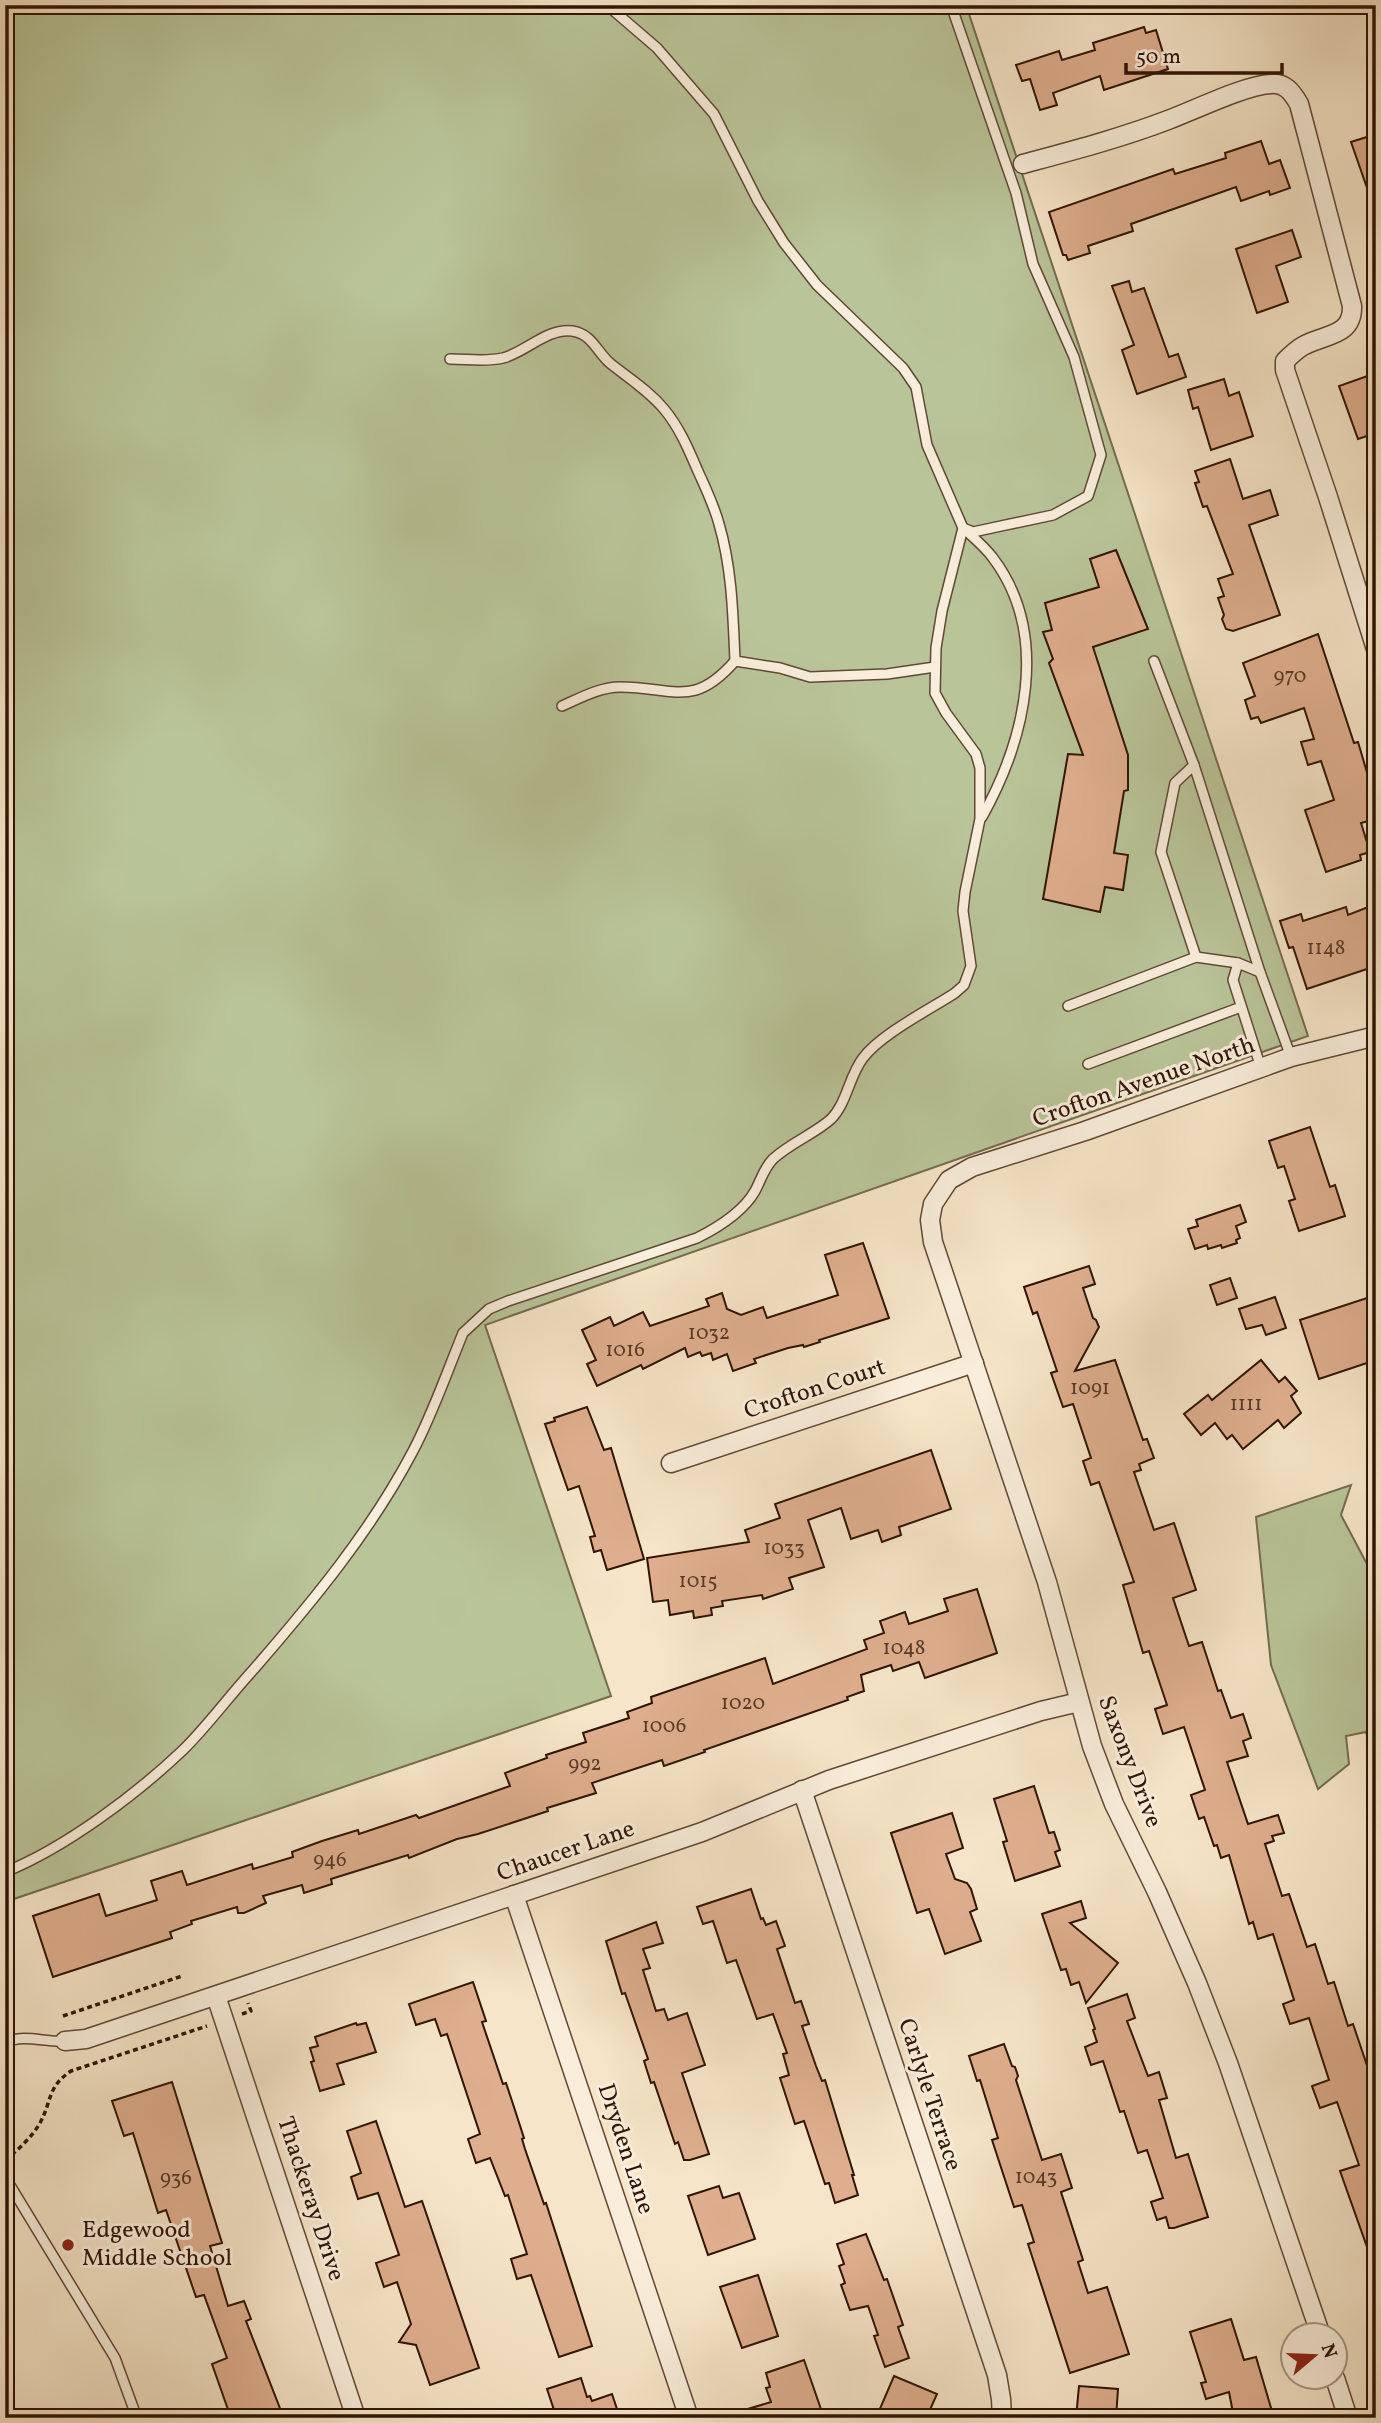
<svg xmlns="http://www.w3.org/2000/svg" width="1381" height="2423" font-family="Vollkorn,serif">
<rect width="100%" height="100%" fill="#f6e5c8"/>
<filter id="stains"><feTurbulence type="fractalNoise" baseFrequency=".00286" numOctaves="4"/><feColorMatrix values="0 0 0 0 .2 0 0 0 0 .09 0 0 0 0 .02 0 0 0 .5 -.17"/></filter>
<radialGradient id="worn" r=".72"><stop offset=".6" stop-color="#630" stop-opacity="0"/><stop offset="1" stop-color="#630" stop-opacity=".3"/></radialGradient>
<g fill="#b9c599" stroke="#746c4f" stroke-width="2">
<polygon points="5,5 966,5 1308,1036 485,1325 611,1696 5,1902"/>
<polygon points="1351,1485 1341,1515 1376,1581 1376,1737 1368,1740 1366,1732 1346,1736 1349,1764 1318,1789 1271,1665 1256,1517"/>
</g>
<g fill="#dfae8e" stroke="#2f1405" stroke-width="2">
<polygon points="1144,27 1146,33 1156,30 1168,69 1104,90 1100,76 1053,93 1057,105 1040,110 1030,79 1022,81 1016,65 1059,51 1062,60 1095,50 1093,43"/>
<polygon points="1376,134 1376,204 1373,205 1351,142"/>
<polygon points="1261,141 1269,164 1280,160 1290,188 1270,195 1269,191 1241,201 1236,187 1131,224 1133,231 1088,246 1090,253 1068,260 1066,255 1063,255 1049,212 1173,169 1175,174 1226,158 1225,153"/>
<polygon points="1292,230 1301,257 1276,266 1288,302 1257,313 1236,249"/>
<polygon points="1129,281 1132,292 1144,288 1169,357 1178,354 1186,377 1137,394 1122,350 1134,345 1112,286"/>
<polygon points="1376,373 1376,433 1358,439 1339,386"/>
<polygon points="1224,379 1229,396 1239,392 1253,436 1211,450 1198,407 1193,409 1188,390"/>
<polygon points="1230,459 1243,499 1270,490 1278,515 1249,525 1280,615 1233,631 1226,629 1222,619 1224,615 1218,598 1224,596 1218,579 1233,574 1207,506 1203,507 1195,483 1199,482 1195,471"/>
<polygon points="1116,550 1148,629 1093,647 1128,755 1128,790 1124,791 1114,853 1128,855 1123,890 1105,887 1100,912 1043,899 1068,754 1083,755 1049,663 1053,659 1043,632 1052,630 1045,603 1099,587 1090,559"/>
<polygon points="1318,634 1354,743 1358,742 1376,803 1376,819 1361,823 1370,852 1360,855 1361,860 1326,872 1305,810 1334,800 1321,761 1308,765 1301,742 1314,739 1304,708 1261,723 1258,717 1251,719 1245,700 1255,696 1243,663"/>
<polygon points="1376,904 1376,966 1307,989 1293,947 1289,948 1280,921 1301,914 1303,921 1346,907 1348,915"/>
<polygon points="1310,1127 1330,1187 1335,1185 1345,1216 1299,1231 1289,1201 1295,1199 1284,1166 1278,1168 1269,1141"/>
<polygon points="1240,1205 1246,1222 1236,1226 1240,1238 1236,1240 1237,1243 1222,1248 1221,1245 1208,1249 1207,1245 1195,1249 1188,1229 1198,1226 1196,1220"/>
<polygon points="863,1243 889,1318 819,1340 820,1342 804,1347 803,1345 788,1348 754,1359 756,1363 733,1371 727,1354 713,1360 711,1353 702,1356 700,1352 688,1357 685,1348 643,1369 641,1365 597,1386 587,1364 596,1360 582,1330 610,1317 614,1326 643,1312 650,1326 709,1306 706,1299 722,1293 727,1309 741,1315 763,1307 767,1318 838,1295 825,1255"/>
<polygon points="1089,1266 1095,1284 1083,1288 1093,1318 1096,1320 1099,1327 1075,1371 1115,1360 1143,1440 1147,1439 1154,1458 1139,1464 1141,1470 1134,1472 1154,1530 1174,1523 1196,1590 1173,1598 1189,1646 1202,1642 1218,1691 1221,1690 1231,1718 1243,1714 1251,1738 1243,1741 1248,1756 1227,1762 1248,1824 1278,1815 1284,1833 1272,1836 1274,1841 1265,1844 1282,1896 1289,1894 1307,1947 1315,1944 1328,1984 1334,1982 1348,2026 1353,2024 1376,2092 1376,2260 1372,2261 1340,2171 1359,2165 1337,2102 1320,2108 1312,2086 1329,2080 1309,2018 1290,2024 1283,2004 1294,2000 1273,1934 1258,1939 1253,1922 1249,1924 1229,1855 1221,1858 1217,1845 1214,1846 1204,1817 1199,1819 1191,1795 1205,1790 1184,1727 1163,1734 1155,1709 1167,1705 1149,1651 1143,1653 1123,1585 1134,1582 1099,1482 1091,1485 1083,1461 1091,1458 1073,1404 1063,1407 1051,1373 1057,1371 1037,1312 1033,1314 1024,1287"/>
<polygon points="1230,1278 1237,1298 1217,1305 1210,1285"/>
<polygon points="1275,1297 1286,1328 1266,1335 1262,1325 1246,1329 1239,1309"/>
<polygon points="1367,1298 1376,1325 1376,1360 1319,1379 1300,1320"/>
<polygon points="1261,1360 1279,1382 1285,1377 1297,1391 1291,1396 1301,1413 1284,1428 1278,1420 1243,1449 1232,1435 1227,1439 1215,1423 1201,1435 1184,1414 1208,1395 1212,1400"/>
<polygon points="587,1407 604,1450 611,1448 644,1559 607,1570 601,1550 594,1552 590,1537 595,1536 579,1486 568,1490 545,1424 555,1421 554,1418"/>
<polygon points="931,1450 951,1509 899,1527 901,1535 882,1542 878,1530 851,1539 841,1508 808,1520 824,1567 789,1578 793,1589 763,1599 762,1595 722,1601 723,1606 711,1608 712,1615 694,1618 693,1611 670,1615 668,1600 653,1602 647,1558 749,1542 745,1530 780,1518 775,1504"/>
<polygon points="977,1589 997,1653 925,1678 919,1662 893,1671 891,1665 861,1675 864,1691 847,1697 848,1700 704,1750 705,1752 664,1766 662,1760 592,1783 596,1793 547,1808 548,1811 478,1834 457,1839 409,1858 408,1855 331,1879 332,1884 304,1893 302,1885 263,1896 266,1903 244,1913 238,1913 237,1907 191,1921 192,1924 170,1932 172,1938 53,1977 33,1916 99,1894 106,1916 157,1900 151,1881 182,1871 187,1885 252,1864 253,1869 293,1857 292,1852 322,1841 358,1830 359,1834 416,1815 419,1818 510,1786 505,1773 547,1758 546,1755 586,1742 583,1733 629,1718 627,1712 652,1703 651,1697 765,1658 773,1684 867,1649 864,1640 884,1633 880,1621 905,1612 909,1624 948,1611 944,1599"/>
<polygon points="1034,1786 1049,1833 1054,1832 1060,1850 1055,1852 1060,1866 1015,1881 1003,1842 1007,1841 994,1799"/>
<polygon points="952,1813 963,1848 946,1854 955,1879 967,1883 971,1889 977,1909 970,1912 981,1941 945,1954 929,1909 917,1913 891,1833"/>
<polygon points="751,1889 761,1919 763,1918 766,1925 776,1921 785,1946 777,1949 795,2003 801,2001 809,2024 802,2026 816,2066 822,2081 825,2080 854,2175 852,2175 858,2195 835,2203 829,2183 825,2184 804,2121 795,2124 780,2078 789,2075 783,2054 787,2053 773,2014 757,2019 736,1960 727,1963 713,1921 703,1924 697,1907"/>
<polygon points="1081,1901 1086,1918 1070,1923 1118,1963 1086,2003 1079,1982 1071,1985 1066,1969 1061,1970 1042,1914"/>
<polygon points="656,1922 663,1943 643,1949 650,1968 643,1970 656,2011 664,2009 668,2020 687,2013 705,2065 682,2073 709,2154 690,2160 684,2160 678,2142 675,2144 654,2082 651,2083 644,2061 648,2059 625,1993 622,1994 606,1941"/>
<polygon points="473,1982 486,2021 482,2022 503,2084 506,2083 512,2101 524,2138 522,2139 525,2149 544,2204 546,2203 592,2346 559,2357 531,2275 517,2279 511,2259 527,2254 508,2195 505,2196 490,2158 476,2163 468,2139 480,2134 447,2034 441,2036 435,2019 416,2025 409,2004"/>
<polygon points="1127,1994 1135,2018 1127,2021 1148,2076 1159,2072 1167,2098 1159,2100 1176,2158 1188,2154 1208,2217 1174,2228 1169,2228 1166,2217 1157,2220 1151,2202 1163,2198 1147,2150 1138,2153 1124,2111 1120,2112 1103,2061 1091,2065 1085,2047 1097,2042 1093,2030 1095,2029 1088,2008"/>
<polygon points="356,2023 357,2025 366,2023 376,2052 337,2064 344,2084 320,2091 311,2062 314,2061 310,2048 318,2046 315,2037"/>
<polygon points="1004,2044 1012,2066 1015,2067 1018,2076 1016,2080 1042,2160 1061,2154 1072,2188 1061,2192 1083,2260 1078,2262 1088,2293 1107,2287 1129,2354 1070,2373 1028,2244 1034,2242 1022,2205 1014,2207 992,2140 998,2138 980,2080 977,2081 969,2056"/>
<polygon points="172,2082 222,2243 210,2246 228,2306 244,2301 251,2319 246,2321 281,2411 273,2414 274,2418 231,2418 212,2364 227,2358 204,2295 196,2297 166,2210 158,2213 133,2133 124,2136 112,2101"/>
<polygon points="376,2121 405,2207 422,2201 479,2368 430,2385 416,2345 399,2342 411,2324 397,2282 384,2287 376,2263 399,2255 378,2193 358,2199 351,2177 361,2173 347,2131"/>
<polygon points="719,2186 723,2198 739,2193 755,2239 708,2255 688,2196"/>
<polygon points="866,2234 884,2280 887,2279 903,2325 898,2327 909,2358 885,2367 874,2336 878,2335 868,2306 850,2310 841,2285 845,2283 839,2266 844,2264 837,2244"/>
<polygon points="758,2275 778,2336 742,2348 720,2287"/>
<polygon points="1231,2319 1244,2360 1256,2357 1274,2418 1234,2418 1229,2392 1206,2399 1201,2383 1206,2382 1190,2332"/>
<polygon points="804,2360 824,2418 732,2418 731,2414 771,2402 766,2388 770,2387 766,2373"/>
<polygon points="894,2376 937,2394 929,2412 926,2411 923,2418 876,2418"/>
<polygon points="581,2378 587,2397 590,2396 592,2401 612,2394 620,2418 551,2418 550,2415 555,2413 547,2389"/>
<polygon points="1079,2386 1118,2389 1116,2418 1076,2418"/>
</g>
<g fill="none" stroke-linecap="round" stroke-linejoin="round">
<defs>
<g id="service">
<path d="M 951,5 L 1016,193 L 1033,264 L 1074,357 L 1101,455 L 1088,496 L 1053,515 L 973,532 L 963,528 C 973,537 985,547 993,558 C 1051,635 1025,740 982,817"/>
<path d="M 450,359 C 468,359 486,362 503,358 C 526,352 547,328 572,331 C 593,334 597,353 611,364 C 630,379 649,391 664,409 C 679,427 688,448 697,469 C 705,487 714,505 719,524 C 732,568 733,615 735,661 L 780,668 L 810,677 L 887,674 L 935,667"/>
<polyline points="1154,661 1194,765 1260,972 1291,1057"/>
<path d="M 562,706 C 580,698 600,687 620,687 C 674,687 693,709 735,661"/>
<polyline points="1194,765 1175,783 1161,852 1196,957"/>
<polyline points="1238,963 1233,980 1261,1068"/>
<polyline points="1068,1006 1196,957 1238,963 1260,972"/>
<polyline points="1088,1064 1241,1007"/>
<path d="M 5,1872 C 65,1848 137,1794 184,1749 C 209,1724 230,1695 254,1669 C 313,1601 371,1531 413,1451 C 433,1413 447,1372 463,1333 L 489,1309 L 508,1301 L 697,1238 C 717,1228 743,1212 755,1191 C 761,1180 764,1168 773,1159 C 790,1143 816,1133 831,1119 C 847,1103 849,1076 863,1058 C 881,1034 929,1010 955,993 L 964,985 L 971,966 L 963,911 L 965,892 L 980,819 L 980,768 L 976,754 L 946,713 L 935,693 L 936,648 L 942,611 L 963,528 L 927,445 L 916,387 L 903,368 L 817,285 L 784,243 L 758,201 L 714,114 L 657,48 L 607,5"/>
<path d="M 5,2043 C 24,2033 45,2043 65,2041"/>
<polyline points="5,2177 115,2358 137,2418"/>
</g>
<g id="minor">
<path d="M 1023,164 C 1071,151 1121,138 1168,120 C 1195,110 1243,86 1270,84 C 1285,82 1292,92 1299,104 L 1352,306 C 1353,337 1324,334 1303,346 C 1296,350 1291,355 1285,361 L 1285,370 L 1328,497 L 1376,649"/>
<polyline points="671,1463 974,1363"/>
<polyline points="802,1790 997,2375 1001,2399 1002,2418"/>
<polyline points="514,1895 689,2418"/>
<polyline points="216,1996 356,2418"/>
<polyline points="65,2041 86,2039 702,1832 829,1780 1041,1711 1079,1702"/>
<polyline points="1321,2336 1228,2063 1197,1983 1157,1892 1114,1804 1092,1746 1047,1582 933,1242 930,1220 933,1204 949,1180 972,1167 1085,1131 1291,1057 1376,1036"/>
<polyline points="1335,2378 1348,2418"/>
</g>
</defs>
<use href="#service" stroke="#614836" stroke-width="12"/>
<use href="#minor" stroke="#614836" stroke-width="21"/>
<g stroke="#2f1405" stroke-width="3.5" stroke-dasharray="5 3.5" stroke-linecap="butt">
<polyline points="242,2014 251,2011 248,2003"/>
<polyline points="63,2016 182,1976"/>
<path d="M 5,2160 C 18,2150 32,2137 40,2123 C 52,2101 47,2087 71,2071 L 207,2026"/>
<polyline points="956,2418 965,2413 976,2413"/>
</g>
<use href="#service" stroke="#f9eedb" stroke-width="9"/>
<use href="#minor" stroke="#f9eedb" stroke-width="18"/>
</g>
<circle fill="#8f2418" stroke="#f9eedb" stroke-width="2.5" cx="68" cy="2245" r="7"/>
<g text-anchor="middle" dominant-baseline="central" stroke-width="6" stroke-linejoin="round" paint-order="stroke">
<g font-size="21" fill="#5b3a27">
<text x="1290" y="676">970</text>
<text x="1326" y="948">1148</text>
<text x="709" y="1333">1032</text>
<text x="625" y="1350">1016</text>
<text x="1090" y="1388">1091</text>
<text x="1246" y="1404">1111</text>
<text x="784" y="1548">1033</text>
<text x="698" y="1581">1015</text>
<text x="904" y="1648">1048</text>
<text x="743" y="1703">1020</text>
<text x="664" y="1726">1006</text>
<text x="585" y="1764">992</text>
<text x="330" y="1860">946</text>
<text x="1036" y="2177">1043</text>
<text x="176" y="2178">936</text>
</g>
<g font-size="24" fill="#2f1405" stroke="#f9eedb">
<text transform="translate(1144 1083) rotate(-19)">Crofton Avenue North</text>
<text transform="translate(815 1390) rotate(-18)">Crofton Court</text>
<text transform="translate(1129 1762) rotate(69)">Saxony Drive</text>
<text transform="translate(566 1852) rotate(-19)">Chaucer Lane</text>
<text transform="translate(929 2095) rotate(72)">Carlyle Terrace</text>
<text transform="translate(625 2149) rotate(72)">Dryden Lane</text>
<text transform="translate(310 2199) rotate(72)">Thackeray Drive</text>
</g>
<g font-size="24" fill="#2f1405" stroke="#f9eedb" text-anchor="start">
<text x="82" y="2231">Edgewood<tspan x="82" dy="28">Middle School</tspan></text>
</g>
</g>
<rect width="1381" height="2423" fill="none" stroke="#f6e5c8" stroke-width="28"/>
<rect x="7" y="7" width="1367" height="2409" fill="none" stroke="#2f1405" stroke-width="3.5"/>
<rect x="14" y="14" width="1353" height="2395" fill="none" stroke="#2f1405" stroke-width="2"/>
<g transform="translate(1314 2356) rotate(71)"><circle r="33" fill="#f9eedb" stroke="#a89785" stroke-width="2"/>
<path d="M0-5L12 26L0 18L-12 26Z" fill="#8f2418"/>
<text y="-10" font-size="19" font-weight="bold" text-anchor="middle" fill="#2f1405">N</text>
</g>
<path d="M1126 63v10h156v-10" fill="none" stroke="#2f1405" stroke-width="3.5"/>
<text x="1136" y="63" font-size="21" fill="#2f1405" stroke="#f9eedb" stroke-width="5" paint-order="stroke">50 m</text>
<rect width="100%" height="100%" filter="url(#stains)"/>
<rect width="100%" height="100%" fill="url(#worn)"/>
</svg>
